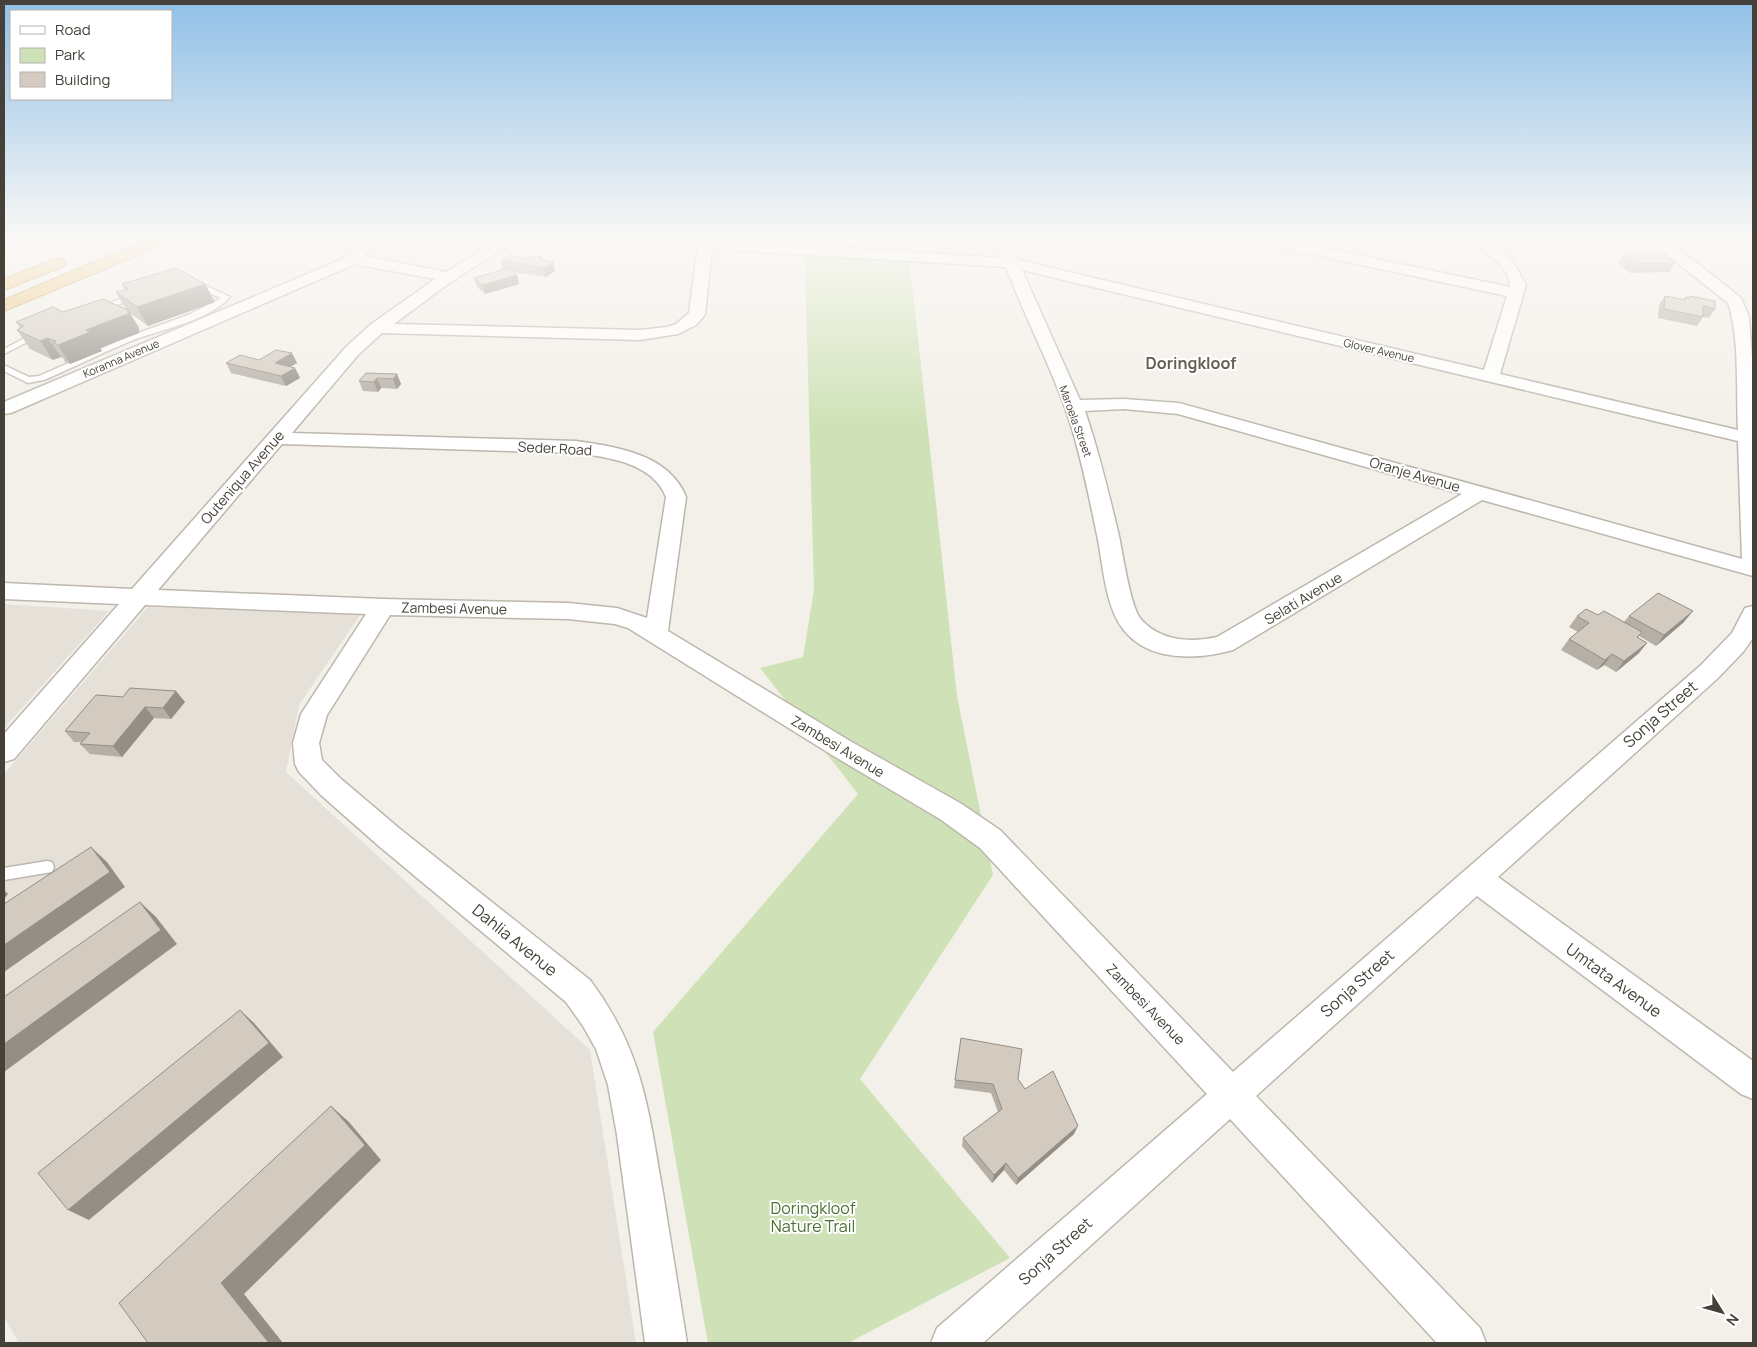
<svg xmlns="http://www.w3.org/2000/svg" width="1757" height="1347" font-family="Manrope,sans-serif">
<rect width="100%" height="100%" fill="#f3f0e9"/>
<g fill="#e6e1d8">
<polygon points="4,604 109,611 4,728"/>
<polygon points="148,607 360,615 299,705 286,772 590,1050 636,1343 19,1343 4,1317 4,774"/>
</g>
<polygon fill="#cfe2b7" points="807,238 907,238 957,696 993,875 860,1079 1010,1258 848,1343 708,1343 653,1032 858,794 760,668 803,657 814,590 805,266"/>
<g fill="none" stroke-linecap="round" stroke-linejoin="round">
<defs>
<g id="lane">
<polygon points="14,238 24,238 4,248 4,243"/>
<path d="M 190,281 L 196,281 L 230,297 C 210,320 164,329 136,339 C 105,351 75,367 44,380 L 28,383 L 4,371 L 4,365 L 29,377 L 39,376 L 130,336 L 188,315 L 221,298 L 190,285 Z"/>
<polygon points="133,293 140,295 102,312 95,310"/>
<polygon points="36,332 43,334 4,354 4,349"/>
<polygon points="47,861 52,862 54,867 52,872 4,880 4,868"/>
</g>
<path id="street" d="M 361,238 L 375,238 L 365,256 L 446,272 L 502,238 L 520,238 L 458,277 L 456,280 L 452,281 L 394,324 L 640,330 L 667,327 L 676,324 L 689,313 L 699,238 L 1002,258 L 996,238 L 1010,238 L 1018,260 L 1484,370 L 1507,296 L 1254,242 L 1247,238 L 1276,238 L 1510,287 C 1510,265 1484,254 1472,238 L 1488,238 L 1513,262 L 1526,285 L 1500,374 L 1738,430 C 1736,392 1740,338 1728,303 L 1646,238 L 1663,238 L 1711,274 L 1741,298 L 1749,317 L 1753,372 L 1753,576 L 1482,500 L 1233,650 C 1197,660 1148,662 1123,629 C 1105,606 1103,564 1097,535 C 1090,501 1083,466 1073,432 C 1056,375 1027,323 1006,267 L 712,249 L 705,314 L 703,317 L 696,325 L 678,334 L 640,340 L 382,333 L 358,355 L 292,433 L 576,441 C 617,447 669,454 686,497 L 668,631 L 850,741 L 960,803 L 1000,830 L 1233,1072 L 1700,666 L 1732,633 L 1745,608 L 1753,606 L 1753,638 L 1743,652 L 1718,678 L 1498,877 L 1753,1061 L 1753,1099 L 1741,1094 L 1477,896 L 1256,1096 L 1480,1328 L 1486,1343 L 1437,1343 L 1230,1119 L 983,1343 L 931,1343 L 937,1328 L 1207,1094 L 980,848 L 940,819 L 832,755 L 628,628 L 615,624 L 568,619 L 390,615 L 327,715 L 319,743 L 322,760 L 341,779 L 400,829 L 590,980 C 643,1051 648,1108 663,1193 C 671,1243 679,1293 687,1343 L 645,1343 L 617,1135 L 608,1085 L 596,1049 L 583,1026 L 566,1002 L 380,847 L 321,795 L 299,772 L 295,764 L 293,743 L 301,714 L 366,614 L 145,605 L 14,759 L 4,762 L 4,734 L 119,604 L 4,599 L 4,583 L 132,589 L 346,347 L 370,325 L 435,279 L 355,264 L 11,413 L 4,414 L 4,402 L 343,259 L 353,251 ZM 1022,270 L 1738,441 L 1742,559 L 1179,403 L 1124,399 L 1080,400 ZM 1124,409 L 1178,414 L 1462,494 L 1217,637 C 1190,643 1159,641 1140,618 C 1130,604 1123,555 1119,536 C 1109,494 1099,452 1085,411 ZM 282,444 L 576,453 C 608,457 653,463 666,497 L 647,618 L 617,608 L 568,603 L 383,599 L 158,590 Z"/>
<g id="highway">
<polygon points="151,238 174,238 172,241 4,311 4,300"/>
<polygon points="58,258 64,260 66,263 64,266 4,290 4,279"/>
</g>
</defs>
<use href="#lane" stroke="#bdb7ad" stroke-width="3"/>
<use href="#street" stroke="#bdb7ad" stroke-width="3"/>
<use href="#highway" stroke="#ca994b" stroke-width="2"/>
<use href="#lane" fill="#fff" fill-rule="evenodd"/>
<use href="#street" fill="#fff" fill-rule="evenodd"/>
<use href="#highway" fill="#ecc47a" fill-rule="evenodd"/>
</g>
<g fill="#b5afa5">
<polygon points="1623,254 1675,263 1670,272 1630,273 1618,263"/>
<polygon points="542,257 543,260 555,271 546,277 513,272 517,275 519,284 485,294 477,287 474,278 503,270 501,261"/>
<polygon points="122,284 215,302 148,326 130,313 139,328 139,333 100,348 102,351 70,364 65,362 63,358 61,357 53,360 30,349 17,330 20,328 16,322 63,312 126,309 116,293 125,290"/>
<polygon points="1665,296 1684,300 1686,297 1689,298 1690,296 1715,309 1709,318 1703,317 1697,326 1658,318 1659,305"/>
<polygon points="292,353 297,363 290,367 295,368 300,378 286,386 231,373 226,363 259,360"/>
<polygon points="397,374 401,384 397,389 381,388 378,392 363,391 359,381"/>
<polygon points="1598,615 1624,622 1629,616 1684,622 1656,646 1639,636 1638,637 1639,653 1616,672 1604,665 1597,670 1561,650 1569,639 1578,632 1569,627 1577,616"/>
<polygon points="96,695 185,702 171,719 154,718 122,757 90,754 80,744 82,742 74,742 65,731"/>
<polygon points="961,1038 1018,1079 1025,1089 1074,1134 1016,1185 1004,1170 992,1183 962,1146 963,1138 998,1112 991,1093 954,1088"/>
</g>
<g fill="#948e86">
<polygon points="553,262 555,271 546,277 544,268"/>
<polygon points="517,275 519,284 485,294 482,285"/>
<polygon points="205,284 215,302 148,326 137,307"/>
<polygon points="128,310 139,328 139,333 100,348 102,351 70,364 58,345"/>
<polygon points="48,338 61,357 53,360 40,341"/>
<polygon points="292,353 297,363 280,373 275,363"/>
<polygon points="295,368 300,378 286,386 281,376"/>
<polygon points="397,374 401,384 397,389 393,379"/>
<polygon points="377,378 381,388 378,392 374,382"/>
<polygon points="1693,611 1684,622 1656,646 1664,635"/>
<polygon points="1647,643 1639,653 1616,672 1624,661"/>
<polygon points="1612,654 1604,665 1597,670 1605,660"/>
<polygon points="176,691 185,702 171,719 163,708"/>
<polygon points="145,707 154,718 122,757 113,746"/>
<polygon points="91,847 107,862 125,887 4,972 4,945"/>
<polygon points="4,890 8,894 4,899"/>
<polygon points="140,902 156,917 177,944 4,1072 4,1044"/>
<polygon points="240,1010 254,1023 283,1057 89,1220 68,1210"/>
<polygon points="331,1106 349,1122 381,1160 244,1294 283,1343 269,1343 221,1283"/>
<polygon points="1078,1126 1074,1134 1016,1185 1018,1178"/>
<polygon points="1006,1163 1004,1170 992,1183 994,1175"/>
</g>
<g fill="#d3cbc0" stroke="#948e86">
<polygon points="1623,254 1663,254 1675,263 1635,264"/>
<polygon points="510,255 529,259 533,256 542,257 539,259 553,262 544,268 501,261"/>
<polygon points="176,268 205,284 137,307 116,292 128,289 122,284"/>
<polygon points="509,268 517,275 482,285 474,278"/>
<polygon points="1665,296 1686,300 1686,297 1690,298 1690,296 1715,301 1715,309 1703,306 1703,317 1664,309"/>
<polygon points="103,299 128,310 128,314 86,330 90,332 58,345 53,342 56,341 48,338 40,341 17,330 24,326 16,322 53,307 63,312"/>
<polygon points="276,350 292,353 275,363 295,368 281,376 226,363 240,355 259,360"/>
<polygon points="366,373 397,374 393,379 377,378 374,382 359,381"/>
<polygon points="1658,593 1693,611 1664,635 1629,616"/>
<polygon points="1586,609 1598,615 1604,611 1642,632 1637,637 1647,643 1624,661 1612,654 1605,660 1569,639 1589,623 1577,616"/>
<polygon points="130,688 176,691 163,708 145,707 113,746 80,744 90,733 65,731 96,695 123,697"/>
<polygon points="91,847 110,872 4,945 4,904"/>
<polygon points="140,902 161,930 4,1044 4,997"/>
<polygon points="240,1010 269,1043 68,1210 38,1173"/>
<polygon points="961,1038 1022,1049 1018,1079 1025,1089 1053,1071 1078,1126 1018,1178 1006,1163 994,1175 963,1138 1002,1109 993,1084 955,1080"/>
<polygon points="331,1106 365,1145 221,1283 269,1343 148,1343 119,1303"/>
</g>
<linearGradient id="sky" x2="0" y2="1"><stop stop-color="#90c0e8"/><stop offset="0.56" stop-color="#faf8f5"/><stop offset="1" stop-color="#faf8f5" stop-opacity="0"/></linearGradient>
<rect width="1757" height="427" fill="url(#sky)"/>
<g text-anchor="middle" dominant-baseline="central" stroke-width="4" stroke-linejoin="round" paint-order="stroke">
<g font-size="11" fill="#454038" stroke="#fff">
<text transform="translate(1379 350) rotate(13)">Glover Avenue</text>
<text transform="translate(121 358) rotate(-23)">Koranna Avenue</text>
<text transform="translate(1076 421) rotate(70)">Maroela Street</text>
</g>
<g font-size="14" fill="#454038" stroke="#fff">
<text transform="translate(555 448) rotate(3)">Seder Road</text>
<text transform="translate(1415 474) rotate(16)">Oranje Avenue</text>
<text transform="translate(242 477) rotate(-49)">Outeniqua Avenue</text>
<text transform="translate(1303 598) rotate(-31)">Selati Avenue</text>
<text transform="translate(454 608) rotate(1)">Zambesi Avenue</text>
<text transform="translate(838 746) rotate(31)">Zambesi Avenue</text>
<text transform="translate(1146 1004) rotate(46)">Zambesi Avenue</text>
</g>
<g font-size="16" font-weight="bold" fill="#675e51" stroke="#fff">
<text x="1191" y="363">Doringkloof</text>
</g>
<g font-size="16" fill="#454038" stroke="#fff">
<text transform="translate(1660 714) rotate(-41)">Sonja Street</text>
<text transform="translate(515 940) rotate(39)">Dahlia Avenue</text>
<text transform="translate(1614 980) rotate(36)">Umtata Avenue</text>
<text transform="translate(1357 983) rotate(-42)">Sonja Street</text>
<text transform="translate(1055 1251) rotate(-42)">Sonja Street</text>
</g>
<g font-size="16" fill="#4b7033" stroke="#fff">
<text x="813" y="1208">Doringkloof<tspan x="813" dy="18">Nature Trail</tspan></text>
</g>
</g>
<rect width="1757" height="1347" fill="none" stroke="#454038" stroke-width="10"/>
<rect x="10" y="10" width="162" height="90" fill="#ffffff" stroke="#b5b3af"/>
<rect x="20" y="26" width="25" height="8" fill="#ffffff" stroke="#b5b3af"/>
<text x="55" y="35" font-size="15" fill="#454038">Road</text>
<rect x="20" y="48" width="25" height="15" fill="#cfe2b7" stroke="#b5b3af"/>
<text x="55" y="60" font-size="15" fill="#454038">Park</text>
<rect x="20" y="72" width="25" height="15" fill="#d3cbc0" stroke="#b5b3af"/>
<text x="55" y="85" font-size="15" fill="#454038">Building</text>
<g transform="translate(1722 1312) rotate(127)" stroke="#ffffff" stroke-width="4" paint-order="stroke">
<path d="M0-4L9 19L0 12L-9 19Z" fill="#454038"/>
<text y="-8" font-size="14" font-weight="bold" text-anchor="middle" fill="#454038">N</text>
</g>
</svg>
